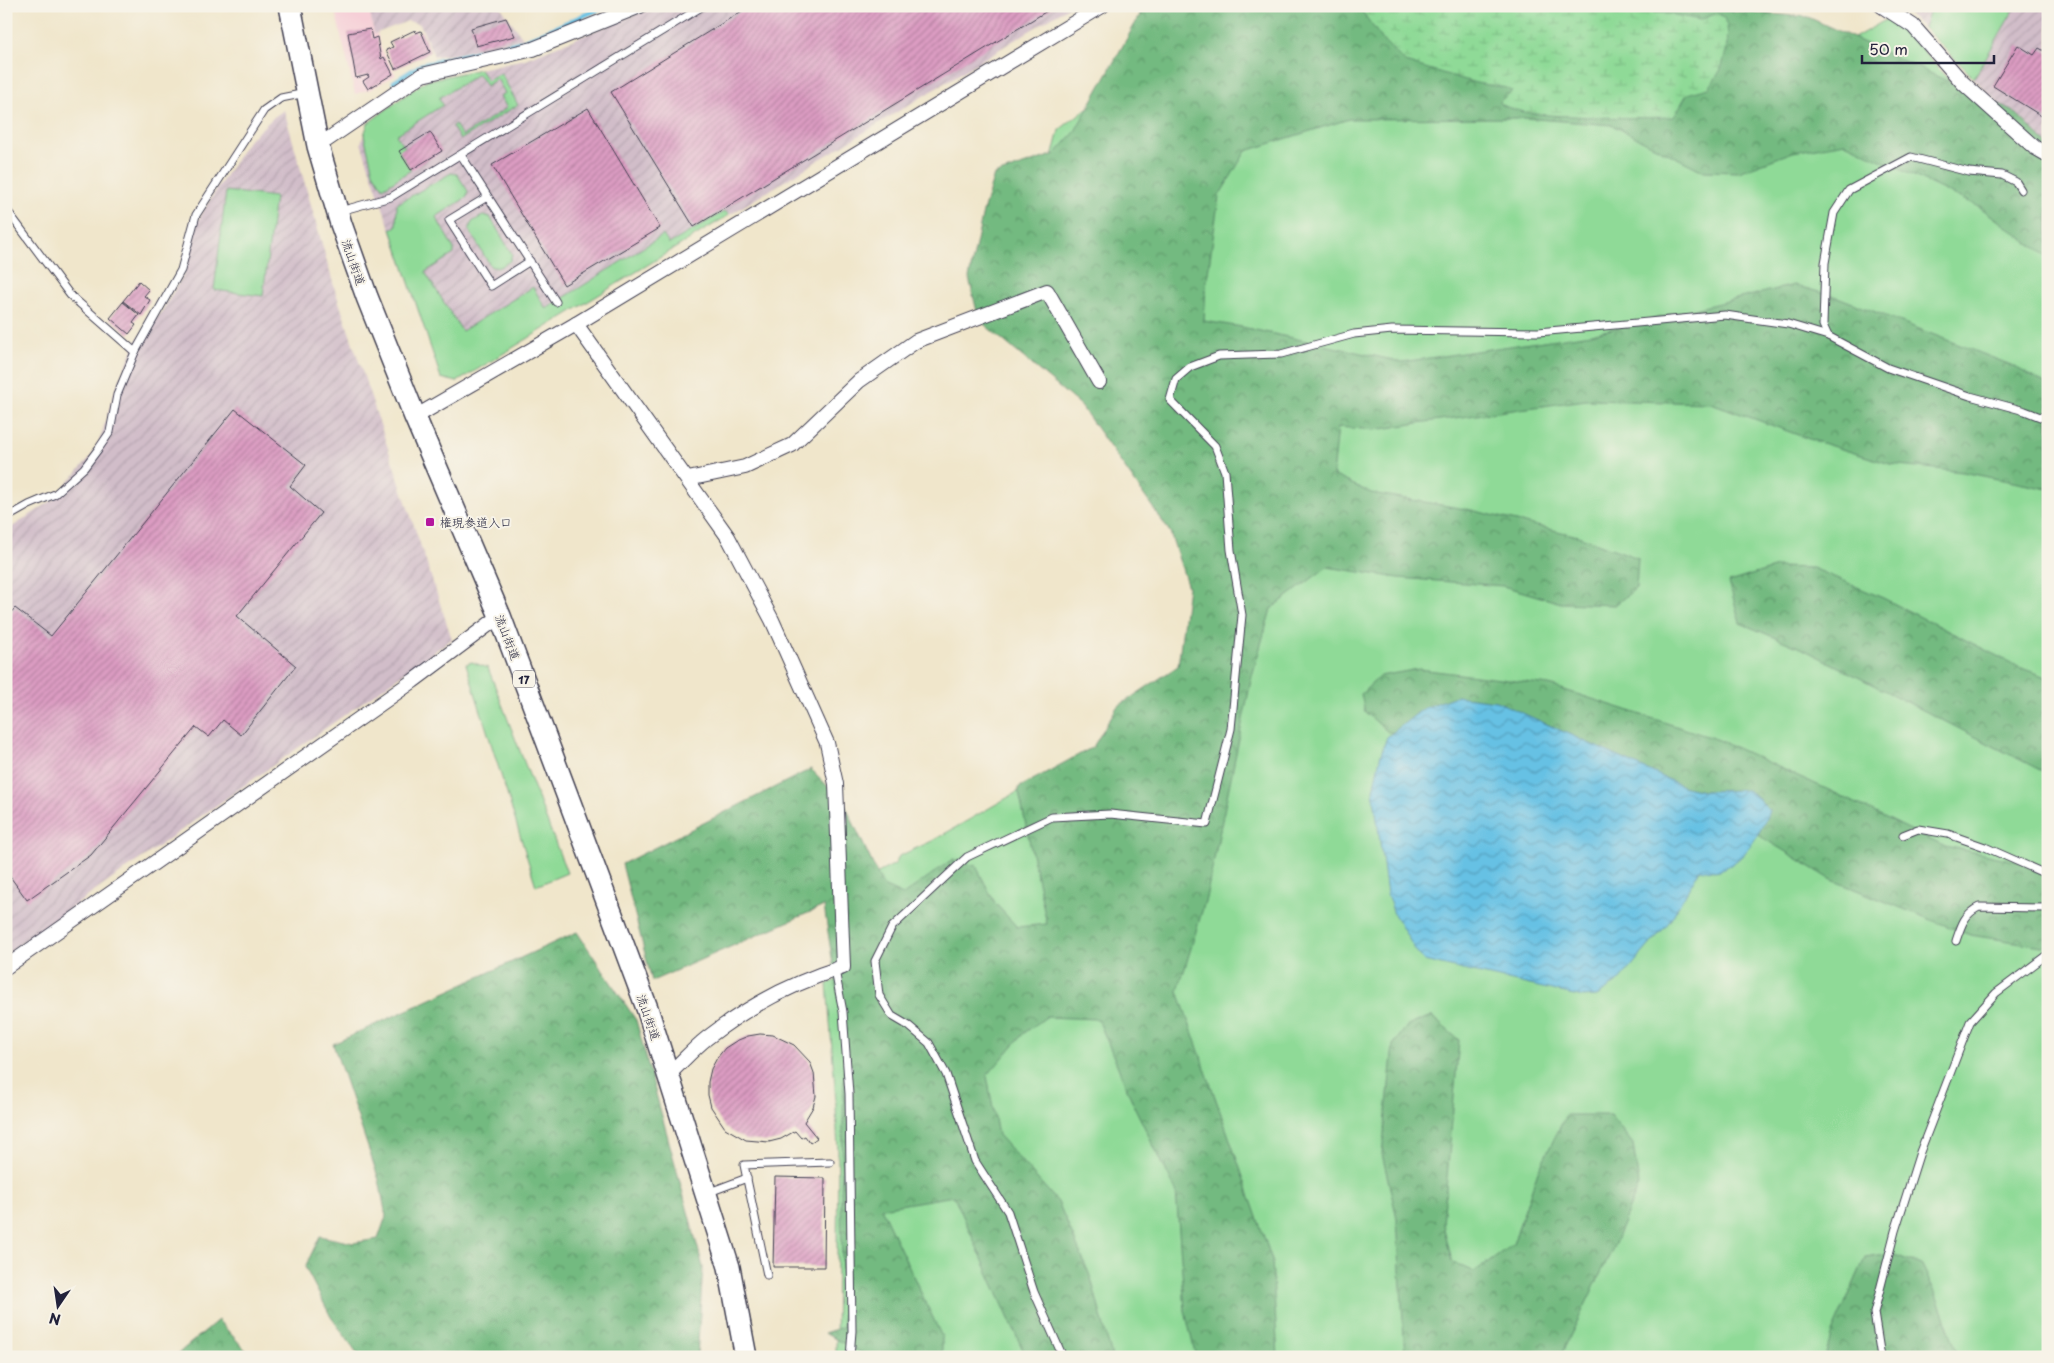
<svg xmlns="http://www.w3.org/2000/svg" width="2054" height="1363" font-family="'Playpen Sans','Klee One',sans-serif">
<defs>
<pattern id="industrial-furrows" width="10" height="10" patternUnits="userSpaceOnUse" patternTransform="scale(1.25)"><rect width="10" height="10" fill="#d1bdc9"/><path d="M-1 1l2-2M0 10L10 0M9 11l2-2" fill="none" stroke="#b3a2ae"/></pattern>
<pattern id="forest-crowns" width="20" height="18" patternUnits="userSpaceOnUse" patternTransform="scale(1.25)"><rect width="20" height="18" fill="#73ba80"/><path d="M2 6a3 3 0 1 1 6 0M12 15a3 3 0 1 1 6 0" fill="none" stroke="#5e976a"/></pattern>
<pattern id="wetland-marsh" width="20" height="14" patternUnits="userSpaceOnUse" patternTransform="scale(1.25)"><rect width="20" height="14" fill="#8fda97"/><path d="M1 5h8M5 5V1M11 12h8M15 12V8" fill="none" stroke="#7bbb83"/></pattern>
<pattern id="water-waves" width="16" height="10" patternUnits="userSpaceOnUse" patternTransform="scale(1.25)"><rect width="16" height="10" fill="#66c1e4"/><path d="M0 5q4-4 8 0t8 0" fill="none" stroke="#549cba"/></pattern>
<pattern id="building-hatch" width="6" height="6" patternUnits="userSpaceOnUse" patternTransform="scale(1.25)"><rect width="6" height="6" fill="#dc9cc2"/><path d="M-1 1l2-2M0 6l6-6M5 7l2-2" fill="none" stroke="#b27f9f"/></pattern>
</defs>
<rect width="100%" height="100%" fill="#f7f3e8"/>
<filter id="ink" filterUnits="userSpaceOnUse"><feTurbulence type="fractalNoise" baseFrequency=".02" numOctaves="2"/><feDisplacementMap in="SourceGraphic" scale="10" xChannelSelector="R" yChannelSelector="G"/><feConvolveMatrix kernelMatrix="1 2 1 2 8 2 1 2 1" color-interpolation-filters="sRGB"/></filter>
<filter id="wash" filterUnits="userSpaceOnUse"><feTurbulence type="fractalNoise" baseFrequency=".0096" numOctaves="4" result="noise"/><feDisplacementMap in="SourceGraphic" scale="20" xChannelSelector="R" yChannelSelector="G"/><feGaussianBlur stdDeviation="1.12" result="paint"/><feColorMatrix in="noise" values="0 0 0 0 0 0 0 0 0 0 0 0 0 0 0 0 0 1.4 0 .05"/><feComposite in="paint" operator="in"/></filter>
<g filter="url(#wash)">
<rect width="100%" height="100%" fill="#f0e6cb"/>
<polygon fill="#f6cfd7" points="334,6 369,6 374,34 377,33 381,49 396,75 371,89 355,94"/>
<g fill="url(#industrial-furrows)">
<polygon points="369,6 500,6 523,38 451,55 434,56 420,24 408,21 374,34"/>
<polygon points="657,6 1070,6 457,382 441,378 361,143 368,123 425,81 525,59"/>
<polygon points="1895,6 2048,6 2048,148 2037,142 1924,28 1905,11"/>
<polygon points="284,110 335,290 452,639 6,954 6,531 53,500 93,454 101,436 114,393 137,340 161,313 184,274 198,221 210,200 248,141 274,117"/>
</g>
<g fill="#8fda97" stroke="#587e69">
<polygon points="1139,6 1238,6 1849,41 1887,19 1910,35 1942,73 2024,151 2048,166 2048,1357 836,1357 838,1152 835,1087 827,984 851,974 847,889 895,864 899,856 932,841 1052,772 1155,749 1218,613 1030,245 1059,130 1143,64"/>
<polygon points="1931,6 2016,6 1974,78 1924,28"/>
<polygon points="480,69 487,81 501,73 518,105 460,140 452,126 455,124 462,136 507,108 500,96 505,93 497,79 486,86 478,74 439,98 443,105 396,135 405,147 399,151 411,170 383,188 373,172 364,135 368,123 425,81"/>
<polygon points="451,173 457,174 468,191 467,197 436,217 454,249 454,254 425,272 462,331 533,287 546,309 663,235 669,244 725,211 729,215 457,382 441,378 391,229 396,226 397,204"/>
<polygon points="226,191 275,197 263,296 214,290"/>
<polygon points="484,215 490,217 512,254 510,261 500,267 491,267 469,230 472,222"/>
<polygon points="472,662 488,668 567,873 536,886 466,664"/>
</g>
<g fill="url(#forest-crowns)" stroke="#4a6e5e">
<polygon points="1145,6 1670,6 1808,17 2015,112 2048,145 2048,257 1981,208 1845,143 1793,152 1739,172 1703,171 1612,125 1524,118 1349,119 1246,151 1219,196 1206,287 1204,321 1242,327 1402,362 1591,334 1794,285 1840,298 2011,365 2048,385 2048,489 1963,472 1890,464 1809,439 1711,403 1586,400 1418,423 1375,430 1338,427 1333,475 1371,493 1471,510 1578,536 1638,558 1636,588 1615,605 1561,603 1503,586 1399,578 1327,567 1271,609 1252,676 1206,898 1178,991 1272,1260 1278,1357 1196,1357 1185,1311 1176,1191 1135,1108 1098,1019 1046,1017 1023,1034 987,1076 998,1135 1058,1202 1091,1278 1112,1357 1026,1357 954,1196 881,1208 942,1337 942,1357 867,1357 866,1355 824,1333 843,1327 841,1201 845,1043 824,906 652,981 622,864 811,769 844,803 883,886 903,895 953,859 976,866 995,903 1017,927 1047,924 1018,788 1093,747 1117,707 1178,666 1188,587 1170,532 1081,406 979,320 969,278 983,212 994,175 1055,154 1074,133"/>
<polygon points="1777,567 1813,568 1883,598 2019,667 2048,678 2048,774 1805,650 1740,623 1729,582"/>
<polygon points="1419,669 1549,685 1719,740 1831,791 1941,845 2048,868 2048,947 1970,935 1911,912 1832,880 1745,827 1441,738 1388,732 1365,712 1361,694 1380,676"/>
<polygon points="577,932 636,1020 703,1267 697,1357 360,1357 331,1317 305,1267 320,1236 353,1243 378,1239 386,1216 379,1180 333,1044"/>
<polygon points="1431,1016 1459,1040 1443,1224 1452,1262 1474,1272 1513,1244 1538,1171 1566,1115 1610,1115 1633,1144 1639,1185 1613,1248 1560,1357 1405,1357 1397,1218 1382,1154 1393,1045 1407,1026"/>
<polygon points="1892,1254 1922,1265 1935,1292 1959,1357 1825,1357 1831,1335 1865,1258"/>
<polygon points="218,1320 252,1357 174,1357"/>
</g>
<path fill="url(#wetland-marsh)" stroke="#587e69" d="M 1362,6 L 1573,6 L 1596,10 L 1665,13 L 1700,20 L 1717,13 C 1735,19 1726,57 1720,71 C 1717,76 1713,82 1709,88 L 1687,94 L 1674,117 C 1640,118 1606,118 1572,116 C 1545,115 1524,115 1500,104 L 1499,102 L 1512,91 L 1507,88 L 1476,83 L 1405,62 L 1382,39 L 1361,10 Z"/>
<path fill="url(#water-waves)" stroke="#447290" d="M 1456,696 L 1496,701 L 1685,787 L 1703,791 L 1748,790 L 1761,801 L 1769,811 C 1760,834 1744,863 1719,870 C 1714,872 1706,870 1700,869 L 1670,921 L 1618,982 L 1597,996 L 1583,997 L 1424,961 L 1416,951 L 1394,914 L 1387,894 L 1373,790 L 1381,754 L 1387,737 L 1424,708 Z"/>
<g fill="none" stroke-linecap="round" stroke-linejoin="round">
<polyline stroke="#66c1e4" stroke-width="5" points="394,82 421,65 521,42 606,6"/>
</g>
<g id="blocks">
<g fill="url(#building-hatch)">
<polygon points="750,6 1055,6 694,227 611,92"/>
<polygon points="1910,6 1926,6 1924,12"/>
<polygon points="506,18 515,36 476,46 471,28"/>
<polygon points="370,29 372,39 377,37 381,59 384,57 393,74 368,89 363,81 369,77 368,75 356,78 348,33"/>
<polygon points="415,30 416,33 421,31 430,52 395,69 386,50 393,47 390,42"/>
<polygon points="2018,45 2034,55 2039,48 2048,53 2048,120 1993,86"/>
<polygon points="588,108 660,228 564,285 492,165"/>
<polygon points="430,132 442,151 411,170 399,151"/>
<polygon points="139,281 149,290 144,296 150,300 141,315 123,301"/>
<polygon points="123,302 139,315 133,323 136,325 129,334 110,318"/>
<polygon points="235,409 306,465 290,486 321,513 237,616 296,666 241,735 223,720 209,737 196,727 91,855 27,900 6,871 6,618 15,608 51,636"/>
<polygon points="760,1034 773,1035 794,1045 810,1062 814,1073 816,1096 813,1107 804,1122 817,1138 810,1143 805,1136 801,1138 795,1131 781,1139 769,1142 746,1140 725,1128 711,1107 708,1095 708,1082 711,1069 717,1058 725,1048 736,1041 748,1036"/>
<polygon points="775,1177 825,1178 824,1267 773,1267"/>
</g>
</g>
</g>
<g filter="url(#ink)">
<use href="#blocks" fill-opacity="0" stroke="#413f51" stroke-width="1"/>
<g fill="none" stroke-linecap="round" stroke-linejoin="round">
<defs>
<g id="lane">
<polyline points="461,155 556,302"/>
<polyline points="2021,190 2016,182 2002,175 1969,172 1911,157 1849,190 1834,213 1825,263 1823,325 1828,336 1888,368 1970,396 2025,411 2048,420"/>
<polyline points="487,197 449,220 491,286 530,261"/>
<polyline points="6,209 70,295 135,352"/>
<polyline points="340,211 391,197 703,6"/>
<polyline points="6,518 29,505 55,494 84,468 99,448 110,432 117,395 135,352 181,270 196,215 264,110 281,98 306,93"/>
<polyline points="1903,835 1918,829 1948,834 1985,847 2048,875"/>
<path d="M 1956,941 C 1961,926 1964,914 1979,907 L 2048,908"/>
<polyline points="835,970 843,1012 849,1094 852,1331 850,1357"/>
<polyline points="707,1193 747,1178"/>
<polyline points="767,1275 744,1165 830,1162"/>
<polyline points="1063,1357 1034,1292 1008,1212 975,1161 946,1074 929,1043 909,1026 892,1016 879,995 875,961 892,927 967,857 1052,817 1110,814 1207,824 1231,729 1242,615 1231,550 1225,472 1215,446 1170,400 1176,379 1190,367 1219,356 1281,354 1354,334 1392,330 1538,332 1725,315 1788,324 1828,336"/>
<polyline points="1881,1357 1874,1313 1895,1231 1920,1152 1970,1022 1996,993 2048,954"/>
</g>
<g id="street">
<polyline points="1882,6 1913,26 1963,83 2034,147 2048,155"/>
<polyline points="318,146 422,75 533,49 640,6"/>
<path d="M 576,324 L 728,537 L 772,620 L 827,743 L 836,784 L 843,967 C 795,982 747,1007 707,1038 C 693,1049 681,1063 668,1075"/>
<polyline points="415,417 576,324 1102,6"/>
<polyline points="688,479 745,467 792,445 859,381 916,341 1047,291 1099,382"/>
<polyline points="6,967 413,681 500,616"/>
</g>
<polyline id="primary" points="290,6 318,146 341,224 367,297 415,417 500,616 647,1008 729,1267 746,1357"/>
</defs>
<use href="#lane" stroke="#413f51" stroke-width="9"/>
<use href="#street" stroke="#413f51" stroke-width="16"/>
<use href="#primary" stroke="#413f51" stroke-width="24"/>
<use href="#lane" stroke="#fff" stroke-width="7"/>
<use href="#street" stroke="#fff" stroke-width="14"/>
<use href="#primary" stroke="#fff" stroke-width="21"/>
</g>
</g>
<rect fill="#b5179e" stroke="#f7f3e8" stroke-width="2" x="425" y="517" width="10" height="10" rx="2.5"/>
<g text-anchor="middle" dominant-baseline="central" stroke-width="4" stroke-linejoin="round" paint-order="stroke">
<rect fill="#f7f3e8" stroke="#62616f" stroke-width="1" x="513" y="670.5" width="22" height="17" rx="4"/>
<g font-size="11" font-weight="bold" fill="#22223b">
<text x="524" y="679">17</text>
</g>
<g font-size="12" fill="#22223b" stroke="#f7f3e8">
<text transform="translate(354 262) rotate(71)">流山街道</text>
<text transform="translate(508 637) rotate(69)">流山街道</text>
<text transform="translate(649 1017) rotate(71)">流山街道</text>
</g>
<g font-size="12" fill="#22223b" stroke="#f7f3e8" text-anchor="start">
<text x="440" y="522">権現参道入口</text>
</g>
</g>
<rect width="2054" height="1363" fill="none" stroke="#f7f3e8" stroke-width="25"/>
<g transform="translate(58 1306) rotate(193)" stroke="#f7f3e8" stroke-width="4" paint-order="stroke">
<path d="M0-4L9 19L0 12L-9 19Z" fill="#22223b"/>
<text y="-8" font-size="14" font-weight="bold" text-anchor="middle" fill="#22223b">N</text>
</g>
<path d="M1862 55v8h132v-8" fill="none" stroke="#22223b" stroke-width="2.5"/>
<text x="1869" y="55" font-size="15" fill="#22223b" stroke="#f7f3e8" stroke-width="4" paint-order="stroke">50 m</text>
</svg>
